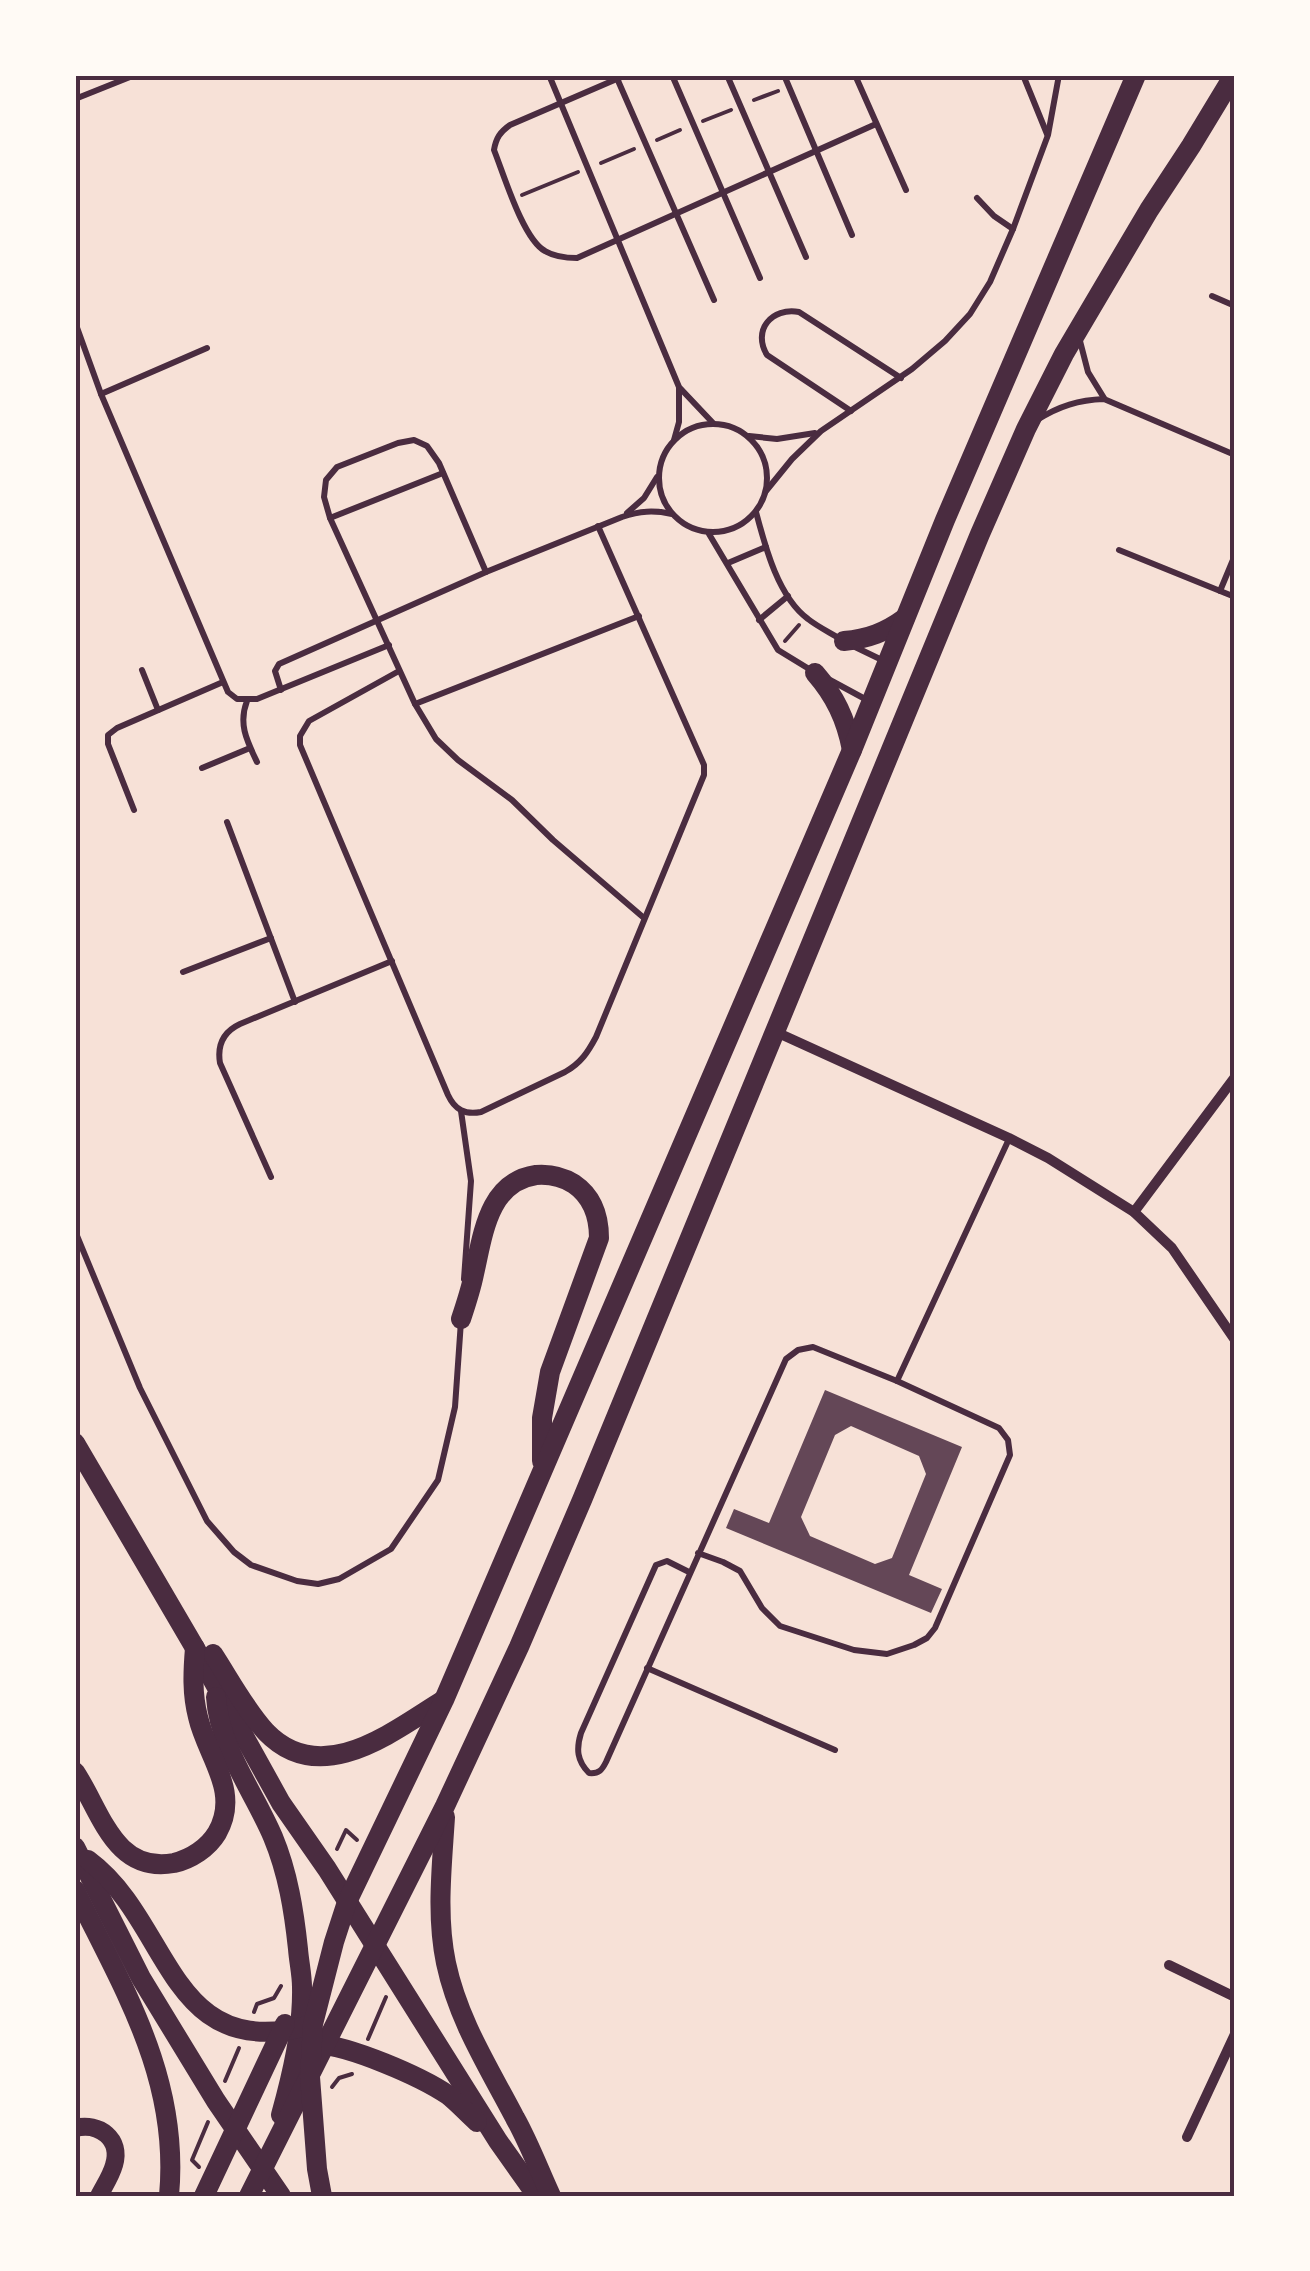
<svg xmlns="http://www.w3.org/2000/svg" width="1310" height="2271" font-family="Helvetica,sans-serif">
<rect width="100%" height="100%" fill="#f7e1d7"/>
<path fill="#644757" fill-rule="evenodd" d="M 825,1390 L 962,1447 L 909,1575 L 942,1589 L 931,1613 L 726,1528 L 734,1509 L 769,1523 ZM 851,1426 L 919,1456 L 926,1474 L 892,1558 L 875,1564 L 810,1536 L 801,1517 L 835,1435 Z"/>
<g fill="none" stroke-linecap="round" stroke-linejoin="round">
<g stroke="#4a2c40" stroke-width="4">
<polyline points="754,100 778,91"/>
<polyline points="703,121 731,110"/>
<polyline points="657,140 680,130"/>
<polyline points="601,163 634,149"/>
<polyline points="522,195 578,172"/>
<polyline points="785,641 799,625"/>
<polyline points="337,1849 346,1830 357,1840"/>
<polyline points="254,2012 257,2004 274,1998 281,1986"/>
<polyline points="368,2039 386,1997"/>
<polyline points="225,2081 239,2048"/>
<polyline points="332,2087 339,2078 352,2074"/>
<polyline points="199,2167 192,2160 208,2122"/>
</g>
<g stroke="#4a2c40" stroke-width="6">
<polyline points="549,75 679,387 713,423"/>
<path d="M 626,75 L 510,125 C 500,132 496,138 494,150 C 504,175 523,239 545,251 C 555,257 565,258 577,258 L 876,124"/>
<polyline points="672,75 760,278"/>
<polyline points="727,75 806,257"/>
<polyline points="784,75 852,235"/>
<polyline points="855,75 906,190"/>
<polyline points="1023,75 1047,134"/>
<polyline points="616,76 714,300"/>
<polyline points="75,99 135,75"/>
<polyline points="977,198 994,216 1013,229"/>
<polyline points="1212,296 1235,306"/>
<polyline points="75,322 101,394 228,692 237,699 257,699 389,645"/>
<polyline points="1080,341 1088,372 1104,398"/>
<polyline points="101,394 207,348"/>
<path d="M 851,411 L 767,355 C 752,330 772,307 799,312 L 901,378"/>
<path d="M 1037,420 C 1059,406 1079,400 1104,399 L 1235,455"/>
<circle cx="713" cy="478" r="54"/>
<polyline points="749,436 777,439 815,433"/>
<polyline points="674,440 679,422 679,388"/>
<polyline points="766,491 792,459 821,431 912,369 945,341 970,314 990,282 1013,229 1048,135 1059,75"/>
<path d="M 756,512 C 765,546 778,597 808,619 C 818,627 831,633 842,640"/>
<polyline points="627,513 644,498 657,477"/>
<polyline points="330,518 443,473"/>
<polyline points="709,534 778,650 814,672"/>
<polyline points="1119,550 1235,597"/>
<polyline points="728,563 766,547"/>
<polyline points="486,572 439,463 427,446 414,440 398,443 337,467 326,480 324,497 330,518 415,704 436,739 458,760 512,800 553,840 644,918"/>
<polyline points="1220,591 1235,555"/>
<polyline points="759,620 788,596"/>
<polyline points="853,646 882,660"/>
<polyline points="142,670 158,710"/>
<path d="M 399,671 L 309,721 L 300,736 L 300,745 L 448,1095 C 455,1110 465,1115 481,1112 L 565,1072 C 581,1063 588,1052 596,1037 L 704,775 L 704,765 L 598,526"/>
<polyline points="830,680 867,700"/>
<path d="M 281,690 L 275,671 L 279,664 L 486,572 L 622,517 C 640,511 653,510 672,514"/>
<path d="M 247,701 C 238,724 247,741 257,762"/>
<polyline points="415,704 639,616"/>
<polyline points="202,768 250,748"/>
<polyline points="134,810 108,744 108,735 117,728 223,682"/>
<polyline points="227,822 295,1002"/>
<polyline points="183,972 271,938"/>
<polyline points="461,1111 471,1181 464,1279"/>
<path d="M 271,1177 L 220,1063 C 217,1045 223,1032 240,1024 L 392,961"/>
<polyline points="75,1231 140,1388 207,1521 234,1552 251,1565 297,1581 318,1584 339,1579 391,1549 438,1480 455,1407 461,1321"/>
<polyline points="897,1381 1009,1139"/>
<path d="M 689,1572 L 667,1561 L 656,1565 L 581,1733 C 576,1749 577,1761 589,1773 C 599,1774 602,1770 606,1762 L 786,1359 L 798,1350 L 813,1347 L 897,1381 L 999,1428 L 1008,1440 L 1010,1455 L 935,1628 L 927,1638 L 914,1645 L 887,1654 L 854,1650 L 780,1626 L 762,1608 L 740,1571 L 723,1562 L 698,1553"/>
<polyline points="647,1668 835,1750"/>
</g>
<g stroke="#4a2c40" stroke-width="10">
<polyline points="776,1032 1009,1138 1048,1158 1134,1212 1172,1248 1235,1340"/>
<polyline points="1134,1212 1235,1077"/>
<polyline points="1169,1965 1235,1997"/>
<polyline points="1187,2137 1235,2034"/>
</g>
<path stroke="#4a2c40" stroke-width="18" d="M 75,2128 C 99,2122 122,2139 114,2165 C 111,2176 104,2186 99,2196"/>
<g stroke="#4a2c40" stroke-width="20">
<path d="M 844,641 C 868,639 886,632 905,618"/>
<path d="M 815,673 C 835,696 846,719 852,750"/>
<path d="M 461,1319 C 466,1304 471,1289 474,1274 C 483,1235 488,1182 536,1175 C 549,1174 563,1177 574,1184 C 593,1197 599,1216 599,1238 L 550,1372 L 542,1418 L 542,1461"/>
<polyline points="75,1443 195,1648 281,1803 327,1869 498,2141 537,2196"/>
<path d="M 213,1654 C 230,1680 245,1709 266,1732 C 321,1789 392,1732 442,1701"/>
<path d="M 216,1697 C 219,1747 254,1792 273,1837 C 288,1873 294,1911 298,1949 C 299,1962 302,1975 302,1987 C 303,2029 292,2075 281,2115"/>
<path d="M 75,1772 C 101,1811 114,1874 174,1863 C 191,1859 208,1848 217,1833 C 241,1791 207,1757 198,1717 C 192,1694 193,1672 195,1648"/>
<path d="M 445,1817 C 442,1866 436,1915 446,1963 C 458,2020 489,2068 515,2118 C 529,2143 539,2170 551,2196"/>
<polyline points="75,1847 141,1978 216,2101 281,2196"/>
<path d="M 88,1860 C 172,1922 167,2062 307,2026"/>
<path d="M 75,1890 C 124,1990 180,2079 169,2196"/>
<path d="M 317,2044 C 350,2046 420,2076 448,2095 C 458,2103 467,2113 477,2122"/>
<polyline points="204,2196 285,2024"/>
<polyline points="249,2196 445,1806 519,1647 582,1500 980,534 1026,429 1064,354 1149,210 1191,146 1234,75"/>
<polyline points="322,2196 317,2169 310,2077 313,2024 334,1942 347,1902 444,1700 852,750 945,520 1136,75"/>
</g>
</g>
<rect width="1310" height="2271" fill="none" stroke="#fffaf5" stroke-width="155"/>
<rect x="78" y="78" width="1154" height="2116" fill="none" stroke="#4a2c40" stroke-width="4"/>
</svg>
